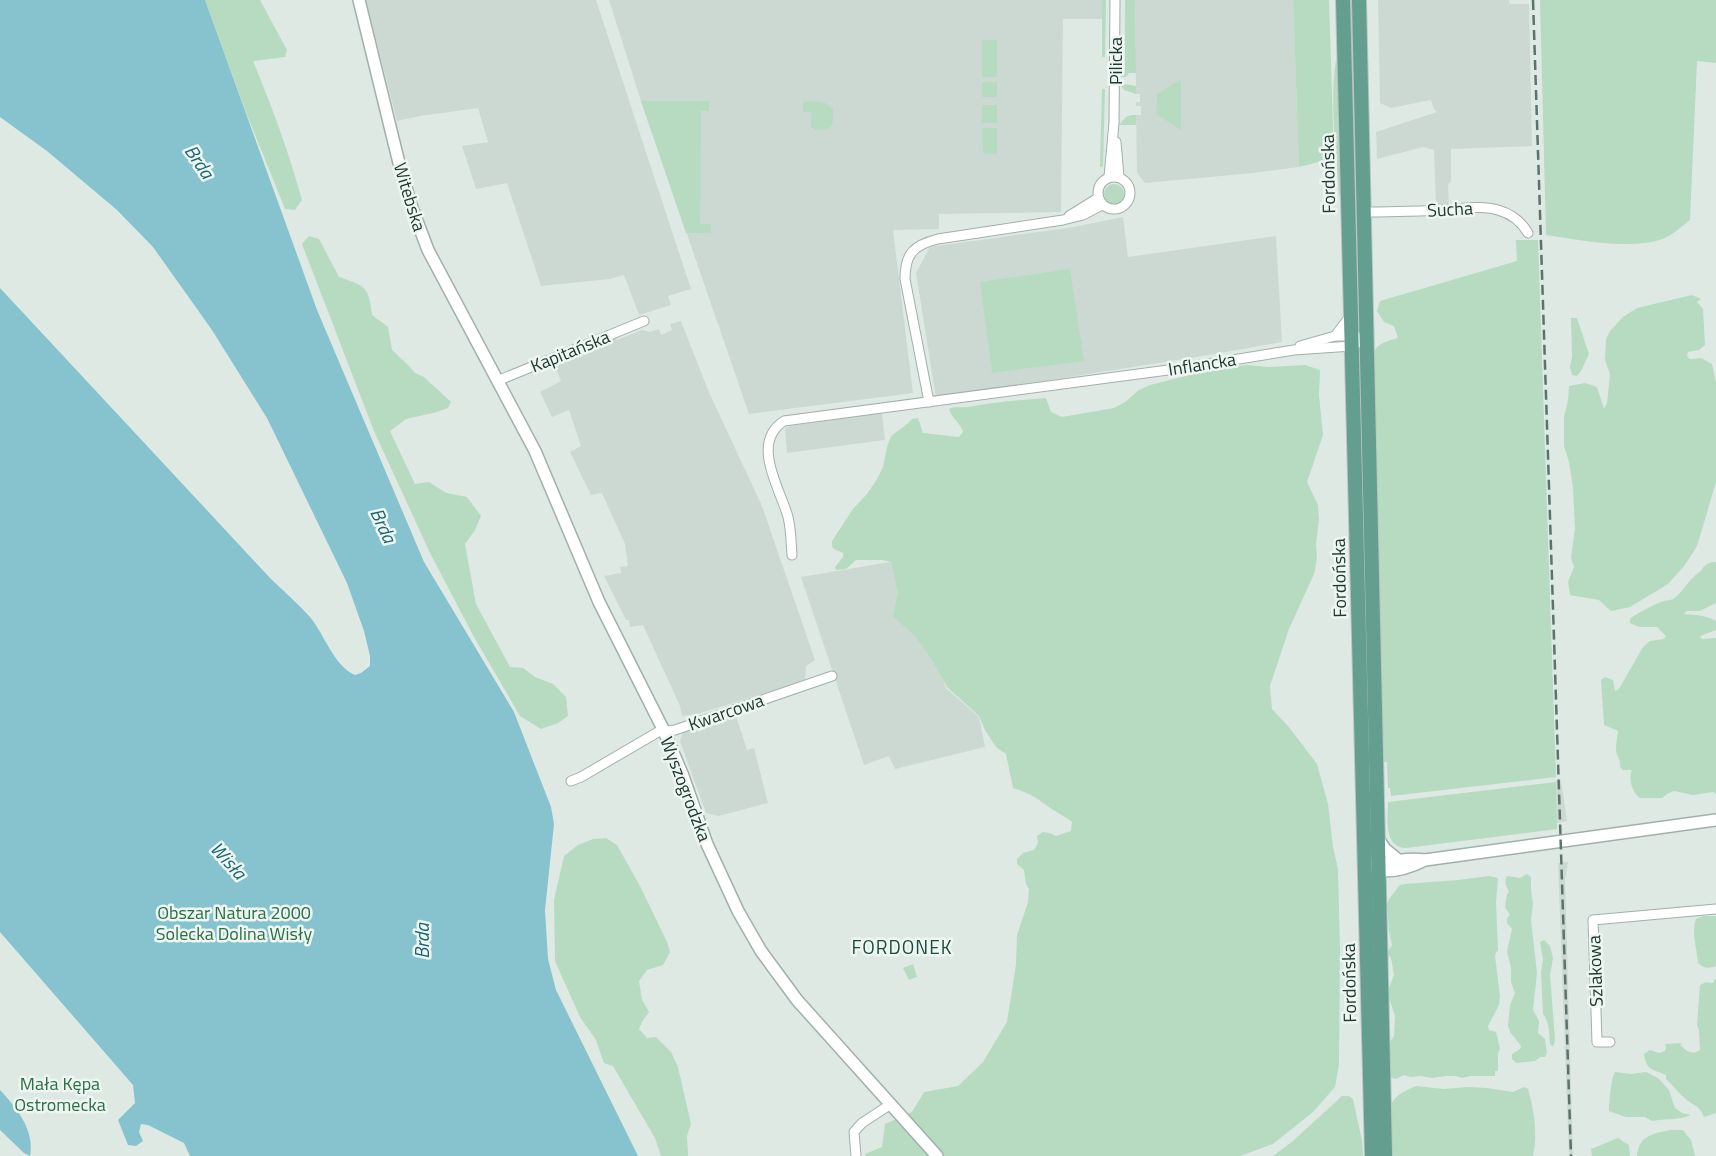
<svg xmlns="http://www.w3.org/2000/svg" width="1716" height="1156" font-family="'Titillium Web',sans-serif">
<rect width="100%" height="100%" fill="#dee9e4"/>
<g fill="#ccd9d3">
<polygon points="366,0 596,0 691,289 668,296 671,305 639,315 624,275 610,279 541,286 507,183 476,189 462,146 488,142 478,108 420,116 397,121"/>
<polygon points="609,0 1102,0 1102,19 1063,19 1061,212 939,214 939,229 893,230 913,393 749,414 641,101"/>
<polygon points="1135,0 1293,0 1299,167 1253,173 1145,183 1137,173 1136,115 1141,115 1141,106 1136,106 1136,102 1140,102 1140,94 1136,94"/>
<polygon points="1378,0 1509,0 1510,4 1529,4 1532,146 1451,149 1451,182 1448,184 1449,207 1436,207 1434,150 1423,147 1377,159 1376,132 1437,112 1434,109 1431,100 1391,108 1380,103"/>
<polygon points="1123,217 1128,257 1276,236 1282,342 1209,355 936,398 916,273 930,247 1074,227"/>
<polygon points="681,321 708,390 762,506 815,660 806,666 805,681 697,714 682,716 680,706 643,625 630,627 629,620 626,620 604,576 621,573 620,567 628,566 625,544 602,493 591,495 570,452 581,446 569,410 552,417 540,392 561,381 553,362 614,335 617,340 642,330 650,332 659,329 661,335 672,330 670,324"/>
<polygon points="882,413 885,440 787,453 785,429 790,426"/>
<polygon points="896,561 946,688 979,717 985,747 895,769 889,756 864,765 801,577"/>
<polygon points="736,716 747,750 754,748 768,803 719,816 706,813 680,741 683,732"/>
<polygon points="1556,780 1561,780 1567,821 1557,823"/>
<polygon points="1568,862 1565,879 1573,1156 1569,1156 1558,863"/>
</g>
<g fill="#b6dbc0">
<path d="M 205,0 L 260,0 L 287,50 L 285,57 L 253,61 C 272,107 289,152 302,200 L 295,210 L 285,209 L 245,110 Z"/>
<polygon points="1102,0 1106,0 1105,57 1102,57"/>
<polygon points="1125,0 1135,0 1136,73 1129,73 1126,77 1119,77 1119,71 1125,71"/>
<polygon points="1293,0 1329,0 1334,158 1299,167"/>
<polygon points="1346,0 1355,0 1362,312 1358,312"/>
<path d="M 1540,0 L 1716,0 L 1716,63 L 1697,61 L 1690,220 C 1682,226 1674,234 1665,238 C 1634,251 1579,240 1546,235 Z"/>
<rect x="982" y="40" width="15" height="37"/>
<path d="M 1336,60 L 1340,75 L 1342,194 L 1339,196 C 1337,152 1329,104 1336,60 Z"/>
<polygon points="1181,79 1181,130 1156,114 1157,94"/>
<rect x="982" y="82" width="15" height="15"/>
<polygon points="1119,83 1136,86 1136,94 1124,90"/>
<polygon points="1102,89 1105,89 1103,166 1100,167"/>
<polygon points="641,101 709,101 709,111 701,111 700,224 711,224 711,233 686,233"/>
<path d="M 803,102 C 812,102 825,99 831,108 L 833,108 C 833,127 835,130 814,130 L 814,128 L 811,128 L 812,112 L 803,112 Z"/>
<rect x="982" y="105" width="15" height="18"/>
<polygon points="1131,115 1136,115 1136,125 1119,125 1126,117"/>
<polygon points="982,128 997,128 997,154 986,154 983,152"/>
<circle cx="1114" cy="194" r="10"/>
<path d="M 309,236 L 319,239 L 339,277 C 365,286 369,286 372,315 L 388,327 L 392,350 L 407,364 L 415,373 L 424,377 L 451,402 L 448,408 L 437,412 L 406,419 L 390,431 L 415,484 L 429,482 L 446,493 L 467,497 L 481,516 L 475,530 L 465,544 L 476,604 L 510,667 L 523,668 L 535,677 L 553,684 L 566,697 L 568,716 L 558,723 L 541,729 L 520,716 L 474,637 L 430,553 L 374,431 L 302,244 Z"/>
<path d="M 1516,240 L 1538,240 L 1556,777 L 1391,796 L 1390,788 L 1388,788 L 1387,762 L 1384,762 L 1381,747 L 1372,356 C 1377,343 1385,342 1398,338 L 1394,326 L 1384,322 L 1377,311 L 1380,301 L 1517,261 Z"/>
<polygon points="1070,269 1084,361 992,373 980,282"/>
<polygon points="1692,295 1701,299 1697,302 1703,309 1705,345 1699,350 1688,352 1687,356 1690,359 1701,358 1712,364 1716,383 1716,482 1697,546 1685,565 1668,584 1630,607 1611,611 1599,600 1570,595 1568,582 1574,567 1571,558 1575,528 1573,488 1569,462 1564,446 1564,416 1568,401 1569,386 1585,383 1597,387 1604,409 1607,403 1610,374 1605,360 1606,339 1610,331 1623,317 1637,308"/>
<polygon points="1571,318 1577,318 1589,354 1581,371 1577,376 1572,375 1570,367 1572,357"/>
<path d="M 1247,365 L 1268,367 L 1305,365 L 1320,370 L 1319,395 L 1323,435 L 1307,482 L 1318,505 L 1319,520 L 1316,544 L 1317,558 L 1314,574 L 1289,629 L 1270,686 L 1272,709 L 1288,726 L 1317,764 L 1328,804 L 1333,847 L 1338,869 L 1340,952 L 1339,1064 L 1335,1087 L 1313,1112 L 1273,1144 L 1240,1156 L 866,1156 L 865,1154 L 882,1147 L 885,1124 L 912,1112 L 924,1092 L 958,1086 L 983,1062 L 1007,1022 L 1016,964 L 1017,935 L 1028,902 L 1029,889 L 1026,884 L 1024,870 L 1017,864 L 1017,859 L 1023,853 L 1034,850 L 1038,843 L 1037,836 L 1043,832 L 1050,833 L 1056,836 L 1071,831 L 1072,822 C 1066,817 1061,815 1055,811 C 1038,800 1034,794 1013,788 L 1006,754 L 996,747 L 985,730 L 979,716 L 947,687 L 932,660 L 915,636 L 893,616 L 898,593 L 891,562 L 882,560 L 856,560 L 846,569 L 836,570 L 835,567 L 843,557 L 843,553 L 834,549 L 832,546 L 832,541 L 853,509 L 867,494 L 877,479 L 883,467 L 887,447 L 891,436 L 907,424 L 912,419 L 918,418 L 923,433 L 959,437 L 963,432 C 960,422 952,419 949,409 C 955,406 961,408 968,407 C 994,402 1020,400 1046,398 L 1051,412 L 1062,417 L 1114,408 L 1125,402 L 1139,390 L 1150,385 L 1206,371 Z"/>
<path d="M 1716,562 L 1716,603 L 1700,611 L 1687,611 L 1684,614 C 1695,615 1706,615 1716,621 L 1716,630 L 1700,636 L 1702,639 L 1716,638 L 1716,794 L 1713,792 L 1693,795 L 1674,791 L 1667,794 L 1662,798 L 1640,798 C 1632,793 1628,778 1632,770 L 1623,770 L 1620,767 C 1621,759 1616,756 1616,750 C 1616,744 1617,737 1618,731 L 1604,725 L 1601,680 L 1605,677 L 1613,680 L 1615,691 L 1619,689 L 1643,647 L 1650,641 L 1664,639 L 1666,636 L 1657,627 L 1639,627 L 1630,623 L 1630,619 C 1632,616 1657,603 1661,602 C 1665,600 1669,601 1673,599 C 1682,594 1689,578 1701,571 C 1704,565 1709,562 1716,562 Z"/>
<path d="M 1556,782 L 1557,829 L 1406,848 C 1383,847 1388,818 1388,802 Z"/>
<polygon points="606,838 617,845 640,886 667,942 670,952 663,965 647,970 639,981 642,1000 649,1012 642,1022 639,1029 647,1038 656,1037 671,1052 678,1067 691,1124 687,1136 688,1156 661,1156 655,1138 613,1066 604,1063 596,1040 580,1017 555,961 554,900 564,856 578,845 593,839"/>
<path d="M 1527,874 L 1531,877 L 1531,890 L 1533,904 L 1531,920 L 1537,973 L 1533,1010 L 1539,1021 L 1538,1033 L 1545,1039 L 1547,1053 L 1545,1057 L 1540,1057 L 1535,1061 L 1516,1063 L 1512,1059 L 1512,1054 L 1520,1049 L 1521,1046 L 1510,1032 L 1508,1026 L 1510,1005 L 1515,993 L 1511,982 L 1511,968 L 1507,951 L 1512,929 L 1507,923 L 1507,918 L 1510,915 L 1505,907 L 1507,894 L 1509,892 C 1506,885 1504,883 1507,876 L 1520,878 Z"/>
<polygon points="1489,876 1498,878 1496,902 1498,951 1496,952 1495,956 1500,996 1499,1005 1488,1026 1489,1030 1496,1032 1500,1049 1498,1053 1498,1071 1495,1071 1495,1076 1470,1076 1462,1078 1456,1076 1446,1076 1432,1078 1421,1076 1410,1077 1404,1075 1396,1079 1390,1077 1387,1072 1388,1045 1394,1036 1395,1016 1388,995 1389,988 1394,975 1391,958 1387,953 1392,945 1389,932 1387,904 1389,899 1400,885 1405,884 1458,880"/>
<path d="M 1703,916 L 1716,916 L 1716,966 C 1709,969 1703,968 1698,963 C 1697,948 1691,933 1696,919 Z"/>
<path d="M 1544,940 L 1550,946 L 1553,958 L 1550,976 L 1555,1038 L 1554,1045 L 1552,1046 L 1550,1044 C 1549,1033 1550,1023 1543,1014 L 1541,972 L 1543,960 L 1540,942 Z"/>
<polygon points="913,964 917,977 909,980 903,968"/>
<path d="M 1716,978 L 1716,1113 L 1704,1117 C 1699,1105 1696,1107 1687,1100 C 1679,1094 1673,1085 1666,1079 L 1666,1075 C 1652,1069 1646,1070 1644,1054 L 1650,1050 L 1659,1053 L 1665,1051 L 1666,1047 L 1665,1044 L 1682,1043 L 1680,1045 L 1687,1051 L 1694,1053 L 1700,1050 L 1699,1030 L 1697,1025 L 1700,985 L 1706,982 L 1713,983 Z"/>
<path d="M 1615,1072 L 1630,1074 L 1646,1072 L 1658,1078 L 1669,1090 L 1675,1108 L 1682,1113 L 1691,1115 C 1678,1121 1666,1118 1652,1121 L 1645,1117 L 1626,1117 L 1609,1111 C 1609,1103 1611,1078 1615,1072 Z"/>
<path d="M 1416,1086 L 1444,1089 L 1468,1087 L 1487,1088 L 1513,1092 L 1524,1087 L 1528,1089 C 1534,1110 1538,1134 1533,1156 L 1392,1156 C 1392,1143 1387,1111 1393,1101 C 1399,1093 1407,1090 1416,1086 Z"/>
<polygon points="1342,1096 1349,1096 1353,1099 1362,1141 1363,1156 1273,1156 1293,1141"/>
<path d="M 1670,1130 L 1683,1130 L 1691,1140 L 1695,1156 L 1637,1156 C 1639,1135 1653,1134 1670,1130 Z"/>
<polygon points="1618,1138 1629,1145 1630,1156 1592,1156 1591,1149"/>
</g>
<g fill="#86c3ce">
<path d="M 0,0 L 205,0 L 317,310 L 424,562 L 514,712 L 551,807 L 554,824 L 545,910 L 548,959 L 556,990 L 638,1156 L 190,1156 L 184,1143 L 148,1125 L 141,1124 L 139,1132 L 143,1141 L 136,1146 L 128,1145 L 118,1120 L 135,1103 L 133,1085 L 0,932 L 0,288 L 271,579 C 284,591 298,604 310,617 C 325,635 333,665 355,675 L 361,673 L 370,666 L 370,656 L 364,631 L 347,583 L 267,418 L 212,330 L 153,247 L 117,210 L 47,151 L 0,117 Z"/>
<path d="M 0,1090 C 16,1107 35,1130 30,1156 L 24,1153 L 0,1130 Z"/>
</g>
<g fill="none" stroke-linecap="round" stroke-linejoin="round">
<defs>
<g id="minor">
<polyline points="1116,142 1119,177"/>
<circle cx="1114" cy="193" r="16"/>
<polyline points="1109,177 1114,123 1115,0"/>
<path d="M 1364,212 C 1391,212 1418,211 1445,210 C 1462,209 1481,205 1498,210 C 1512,214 1521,221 1528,233"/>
<polyline points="1069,216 1098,198"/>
<polyline points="1335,336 1351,315"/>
<polyline points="1300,346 1335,336 1356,336"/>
<polyline points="497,381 644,321"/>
<path d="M 929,402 L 905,279 C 905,253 914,245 938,239 L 1063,220 L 1083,215 L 1102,205"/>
<path d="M 792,555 C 791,542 791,529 788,517 C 780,488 750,443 784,421 L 1183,368 L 1294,350 L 1352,346 L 1367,338"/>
<polyline points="571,781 581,777 658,732 675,730 832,676"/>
<polyline points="1610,1042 1597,1042 1593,920 1716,909"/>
<polyline points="856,1156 854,1132 862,1123 891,1104"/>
</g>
<g id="tertiary">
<polyline points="359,0 399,163 411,205 428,250 535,451 599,602 664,731 683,776 707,844 738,911 761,951 797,1000 937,1156"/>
<polyline points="1379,840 1385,849 1397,859"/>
<path d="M 1372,865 C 1391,863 1404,857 1425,860 L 1716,820"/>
<path d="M 1374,869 C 1391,874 1409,868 1425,860"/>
</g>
<g id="primary">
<polyline points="1343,0 1372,1156"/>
<polyline points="1359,0 1385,1156"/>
</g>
</defs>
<use href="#minor" stroke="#a1b0ab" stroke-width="11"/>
<use href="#tertiary" stroke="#a1b0ab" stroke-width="14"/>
<use href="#primary" stroke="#bcc3c2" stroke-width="16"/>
<use href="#minor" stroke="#fff" stroke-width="9"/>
<use href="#tertiary" stroke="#fff" stroke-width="11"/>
<use href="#primary" stroke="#639e8f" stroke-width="14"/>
<polyline stroke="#5a746d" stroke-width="2.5" stroke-dasharray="10 5" stroke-linecap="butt" points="1533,0 1571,1156"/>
</g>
<g text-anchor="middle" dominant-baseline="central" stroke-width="5" stroke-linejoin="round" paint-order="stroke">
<g font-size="18" fill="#203832" stroke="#eef6f2">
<text transform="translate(1115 61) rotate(-90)">Pilicka</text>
<text transform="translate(1328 174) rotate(-91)">Fordońska</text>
<text transform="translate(410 197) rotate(73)">Witebska</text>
<text transform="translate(1450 209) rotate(-3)">Sucha</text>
<text transform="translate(570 351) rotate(-22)">Kapitańska</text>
<text transform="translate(1202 364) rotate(-9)">Inflancka</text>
<text transform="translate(1339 578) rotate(-91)">Fordońska</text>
<text transform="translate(726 712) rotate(-19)">Kwarcowa</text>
<text transform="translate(686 789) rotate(69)">Wyszogrodzka</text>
<text transform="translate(1595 971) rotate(-92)">Szlakowa</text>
<text transform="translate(1349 983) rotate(-91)">Fordońska</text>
</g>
<g font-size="18" fill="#2b6e45" stroke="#eef6f2">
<text x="234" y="912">Obszar Natura 2000<tspan x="234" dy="21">Solecka Dolina Wisły</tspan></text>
<text x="60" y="1083">Mała Kępa<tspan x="60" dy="21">Ostromecka</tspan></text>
</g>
<g font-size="19" font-style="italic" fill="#1c6472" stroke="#eef6f2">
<text transform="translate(200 161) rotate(56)">Brda</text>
<text transform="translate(384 525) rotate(65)">Brda</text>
<text transform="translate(229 860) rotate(48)">Wisła</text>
<text transform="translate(421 941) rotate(-90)">Brda</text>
</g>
<g font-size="19" letter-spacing="1" fill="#1c4a3e" stroke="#eef6f2">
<text x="902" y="946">FORDONEK</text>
</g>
</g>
</svg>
